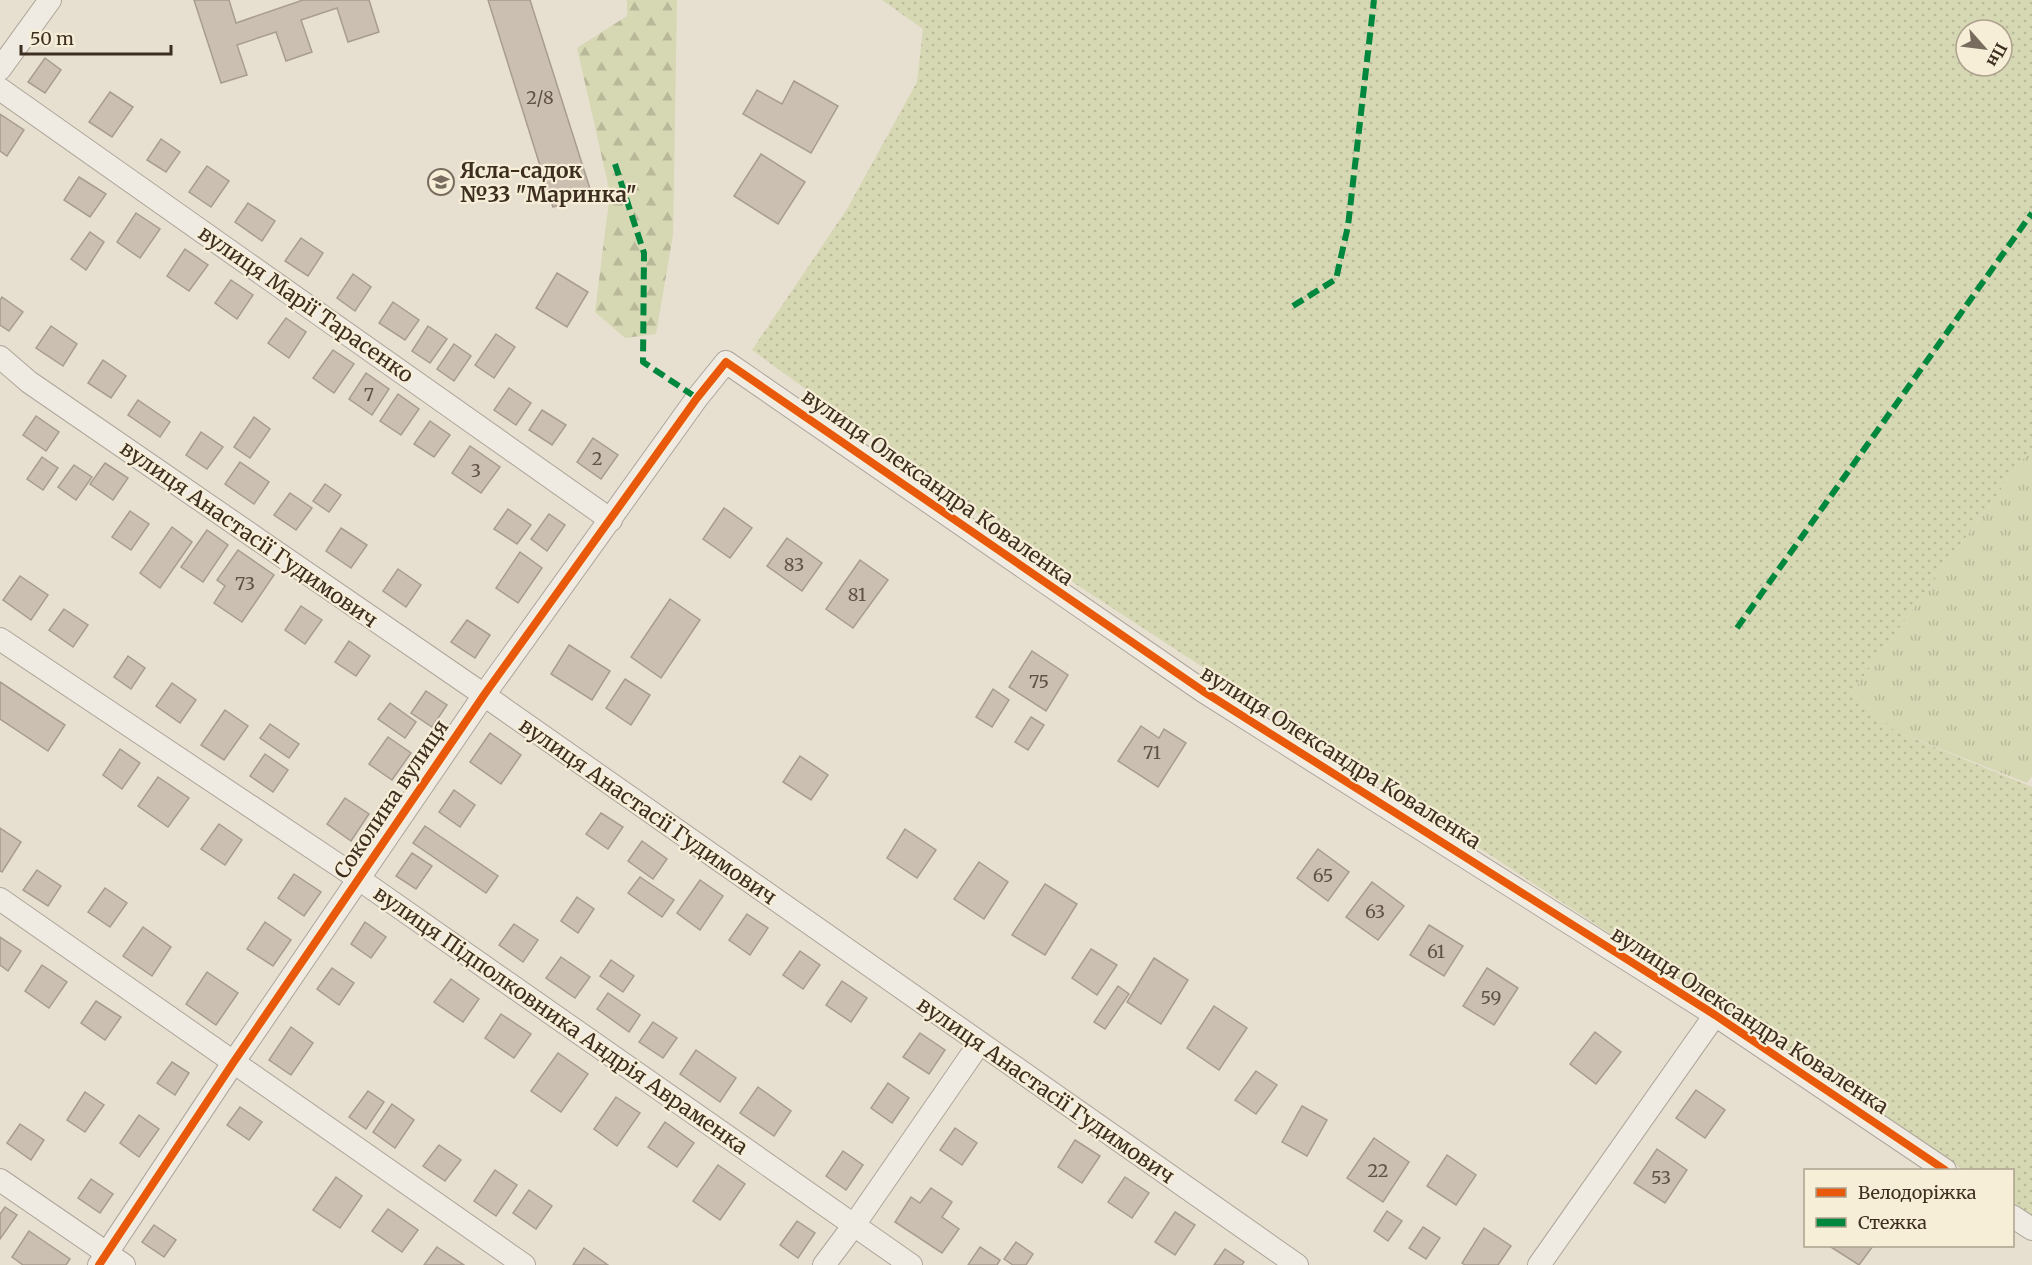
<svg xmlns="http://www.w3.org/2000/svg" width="2032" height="1265" font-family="Merriweather,serif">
<defs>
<pattern id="grass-tufts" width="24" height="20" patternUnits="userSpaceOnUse" patternTransform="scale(1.5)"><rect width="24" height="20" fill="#d6d7b3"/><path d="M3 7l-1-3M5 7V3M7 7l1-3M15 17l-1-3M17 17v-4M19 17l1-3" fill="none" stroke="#b9b99a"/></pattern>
<pattern id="forest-firs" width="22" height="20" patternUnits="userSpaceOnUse" patternTransform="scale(1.5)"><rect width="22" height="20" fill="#d6d7b3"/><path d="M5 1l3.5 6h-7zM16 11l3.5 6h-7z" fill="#b9b99a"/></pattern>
<pattern id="garden-dots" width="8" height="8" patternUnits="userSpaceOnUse" patternTransform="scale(1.5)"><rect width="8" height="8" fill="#d6d7b3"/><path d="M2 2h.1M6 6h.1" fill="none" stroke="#b9b99a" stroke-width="1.8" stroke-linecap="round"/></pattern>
</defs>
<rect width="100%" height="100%" fill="#e7e0d1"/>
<polygon fill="url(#grass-tufts)" points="2032,447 2032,776 2027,783 1895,731 1852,692"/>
<polygon fill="url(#forest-firs)" points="627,0 677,0 673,235 656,334 625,338 595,312 610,193 577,48 627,16"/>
<path fill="url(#garden-dots)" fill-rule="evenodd" d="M 882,0 L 2032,0 L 2032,447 L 1852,692 L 1895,731 L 2032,787 L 2032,1216 L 2013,1203 L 2012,1170 L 1964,1170 L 1707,997 L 1065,577 L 752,350 L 847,209 L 917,82 L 923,29 ZM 1966,30 L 2002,30 L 2002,66 L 1966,66 Z"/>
<g fill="#cbbfb2" stroke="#a89c90" stroke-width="1.5">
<polygon points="194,0 229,0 236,23 303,0 369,0 379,32 348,42 337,8 301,20 312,52 286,61 276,32 237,45 247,75 221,83"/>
<polygon points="488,0 530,0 592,195 553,207"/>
<polygon points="45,58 61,70 45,93 28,82"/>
<polygon points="794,81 838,106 811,153 743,114 757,90 782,104"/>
<polygon points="110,92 133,107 112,137 89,122"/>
<polygon points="0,114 24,130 7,156 0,151"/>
<polygon points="161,139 180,152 166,172 147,160"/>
<polygon points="761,154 805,182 778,224 734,196"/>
<polygon points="207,166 229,181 211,207 189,192"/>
<polygon points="79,177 106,194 90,217 64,200"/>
<polygon points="248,203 275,221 262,241 235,222"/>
<polygon points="136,213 160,229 140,258 117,242"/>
<polygon points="90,232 104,242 86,270 71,259"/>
<polygon points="301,238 323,253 308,276 285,261"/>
<polygon points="185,249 208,265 189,291 167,276"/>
<polygon points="557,273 588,292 567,327 536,308"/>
<polygon points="353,274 371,287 355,311 337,298"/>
<polygon points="231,280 253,295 237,319 215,303"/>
<polygon points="2,297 23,312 9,331 0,325 0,300"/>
<polygon points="393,302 419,320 405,340 379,323"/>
<polygon points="286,318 306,332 289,358 268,343"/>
<polygon points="51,326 77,344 63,366 36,348"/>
<polygon points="428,326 447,339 430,363 412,351"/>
<polygon points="496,334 515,347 494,378 475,365"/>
<polygon points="454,344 471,356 454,381 437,369"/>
<polygon points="333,350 354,364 334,393 313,378"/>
<polygon points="103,360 126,376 111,398 88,383"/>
<polygon points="366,373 389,389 372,415 349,399"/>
<polygon points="509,388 531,403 516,425 494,410"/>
<polygon points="398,394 419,409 401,435 380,421"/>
<polygon points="138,400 170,422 160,437 128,415"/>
<polygon points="542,410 566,425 552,445 529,430"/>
<polygon points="36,416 59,432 46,451 23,435"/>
<polygon points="254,417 270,429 250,458 234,447"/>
<polygon points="430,421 450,435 434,457 414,444"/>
<polygon points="201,432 223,447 207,469 186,455"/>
<polygon points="593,438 618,455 601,479 577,462"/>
<polygon points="470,446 500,467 481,493 452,473"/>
<polygon points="42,457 58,468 43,490 27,479"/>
<polygon points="240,462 269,482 254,504 225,484"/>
<polygon points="105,463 128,478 113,500 90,484"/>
<polygon points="74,465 92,477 76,500 58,487"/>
<polygon points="325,484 341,495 329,512 313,501"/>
<polygon points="290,493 312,508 296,530 274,515"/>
<polygon points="724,508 752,528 730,558 703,539"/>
<polygon points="508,509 531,525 517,544 494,529"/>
<polygon points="130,511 149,524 131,550 112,537"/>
<polygon points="549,514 565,525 547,551 531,539"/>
<polygon points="172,527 192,542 160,588 140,573"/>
<polygon points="341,528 367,545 351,568 326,551"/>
<polygon points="207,530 228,545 203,582 181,567"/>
<polygon points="787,538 822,563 802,591 767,566"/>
<polygon points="238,550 274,575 242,622 214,603 225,586 217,580"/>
<polygon points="520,552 542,568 518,603 496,588"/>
<polygon points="860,560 888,580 853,628 826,609"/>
<polygon points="398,569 421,585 406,607 383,591"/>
<polygon points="20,576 48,595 31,620 3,600"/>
<polygon points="670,599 700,620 661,678 631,657"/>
<polygon points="301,606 322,620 305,644 285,630"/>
<polygon points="64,609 88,625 73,647 49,630"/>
<polygon points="467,620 490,635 475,658 451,642"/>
<polygon points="349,641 370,656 356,676 335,662"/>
<polygon points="569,645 610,671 592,700 551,674"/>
<polygon points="1032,651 1068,675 1046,711 1009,687"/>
<polygon points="128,656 145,668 131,689 114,677"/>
<polygon points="625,679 650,695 631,725 606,708"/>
<polygon points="0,682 65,725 48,751 0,719"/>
<polygon points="172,683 196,700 180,723 156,706"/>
<polygon points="993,689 1009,700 992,727 976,717"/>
<polygon points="426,691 447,705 432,727 411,713"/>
<polygon points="390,703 416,722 405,738 378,719"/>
<polygon points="225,710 248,726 224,760 201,745"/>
<polygon points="1031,717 1044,725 1028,750 1015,742"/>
<polygon points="270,724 299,744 289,758 260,738"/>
<polygon points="1141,726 1159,738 1164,729 1186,743 1158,787 1118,761"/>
<polygon points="490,733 521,755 501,784 470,762"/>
<polygon points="388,737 411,753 392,780 369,764"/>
<polygon points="120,749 140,763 122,789 103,775"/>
<polygon points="265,754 288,770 273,792 250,776"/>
<polygon points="800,756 828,775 811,800 783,782"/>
<polygon points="158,777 189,798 168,827 138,806"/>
<polygon points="454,790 475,805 460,827 439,812"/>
<polygon points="345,798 369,814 351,841 327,824"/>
<polygon points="601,813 623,827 608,849 586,834"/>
<polygon points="219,824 242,840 225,865 201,849"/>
<polygon points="425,826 498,876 486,893 413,843"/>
<polygon points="0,828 21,842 2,872 0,871"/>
<polygon points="905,829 936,850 917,878 887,858"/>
<polygon points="642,841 667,859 653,879 628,861"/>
<polygon points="1318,849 1349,872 1328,901 1297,878"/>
<polygon points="412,853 432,866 416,889 396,876"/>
<polygon points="979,862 1008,882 984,919 954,899"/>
<polygon points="37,870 61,886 48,906 23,890"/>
<polygon points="294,874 321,892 304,916 278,898"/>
<polygon points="640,877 674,900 662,917 628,893"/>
<polygon points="700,880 723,896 700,930 677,913"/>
<polygon points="1372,882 1404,906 1378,940 1346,917"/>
<polygon points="1045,884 1077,904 1045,955 1012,935"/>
<polygon points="105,888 127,903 110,927 88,912"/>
<polygon points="577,897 594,909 578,933 561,921"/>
<polygon points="747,914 768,928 750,955 729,940"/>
<polygon points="265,922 291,940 273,966 247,949"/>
<polygon points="365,922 386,937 371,958 351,944"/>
<polygon points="514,924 538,940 523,962 499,945"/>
<polygon points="1429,925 1463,946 1444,976 1410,955"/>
<polygon points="143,927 171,947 152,976 123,956"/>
<polygon points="0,937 21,951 8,971 0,965"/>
<polygon points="1091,949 1117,965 1097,995 1072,978"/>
<polygon points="800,951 820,965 803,989 783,975"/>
<polygon points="561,957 590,977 575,998 546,978"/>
<polygon points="1154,958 1188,980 1161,1024 1127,1002"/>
<polygon points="611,960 634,976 623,992 600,976"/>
<polygon points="42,965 67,982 49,1008 25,991"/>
<polygon points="332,968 354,983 339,1005 317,989"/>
<polygon points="1487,968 1518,988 1494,1025 1463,1006"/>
<polygon points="207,972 238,993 216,1025 186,1004"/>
<polygon points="451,979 479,999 463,1022 434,1002"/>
<polygon points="842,981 867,998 851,1022 826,1005"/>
<polygon points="1118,986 1129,994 1105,1029 1094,1022"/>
<polygon points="608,993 640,1015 629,1032 597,1009"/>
<polygon points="96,1001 121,1017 105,1040 81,1023"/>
<polygon points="1214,1006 1247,1028 1219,1070 1187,1048"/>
<polygon points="501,1014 531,1034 514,1058 485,1038"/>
<polygon points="653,1022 677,1038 663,1058 639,1042"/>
<polygon points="291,1027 313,1043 291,1075 269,1060"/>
<polygon points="1595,1032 1621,1052 1596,1084 1570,1064"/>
<polygon points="920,1033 945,1050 929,1074 903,1057"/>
<polygon points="696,1050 736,1078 720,1102 680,1074"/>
<polygon points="558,1053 588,1074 561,1112 531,1091"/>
<polygon points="172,1062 189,1073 175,1095 157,1083"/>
<polygon points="1256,1071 1277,1085 1256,1114 1235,1100"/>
<polygon points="888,1083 909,1098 892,1123 871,1108"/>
<polygon points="758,1087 791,1111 774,1136 740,1113"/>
<polygon points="1696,1090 1725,1110 1705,1138 1676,1118"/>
<polygon points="368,1091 384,1102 366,1129 349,1117"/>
<polygon points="85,1092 104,1105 85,1132 67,1120"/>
<polygon points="616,1097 640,1113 617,1146 594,1129"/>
<polygon points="392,1104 414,1120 395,1148 373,1132"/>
<polygon points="1302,1106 1327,1120 1307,1156 1282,1142"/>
<polygon points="240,1107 262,1122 249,1140 227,1125"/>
<polygon points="139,1115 159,1129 139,1157 120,1143"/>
<polygon points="665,1122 694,1143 677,1167 648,1147"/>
<polygon points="20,1124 44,1140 31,1160 7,1143"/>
<polygon points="955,1128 977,1143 962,1165 940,1150"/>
<polygon points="1374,1138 1409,1162 1383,1202 1347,1178"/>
<polygon points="1075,1140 1100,1156 1082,1183 1058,1167"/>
<polygon points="439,1145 461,1160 445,1181 423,1166"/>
<polygon points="1657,1149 1687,1170 1665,1203 1634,1183"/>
<polygon points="843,1151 863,1165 846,1190 826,1176"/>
<polygon points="1447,1155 1476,1175 1456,1205 1427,1186"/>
<polygon points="718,1165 745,1184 720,1220 693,1201"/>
<polygon points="495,1170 517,1185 496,1216 474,1201"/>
<polygon points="336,1177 362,1196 340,1228 313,1210"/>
<polygon points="1125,1177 1149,1193 1132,1218 1108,1202"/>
<polygon points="91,1179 113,1194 100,1213 78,1198"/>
<polygon points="931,1188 952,1202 942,1217 959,1229 942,1253 895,1222 911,1197 920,1203"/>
<polygon points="529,1190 552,1206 536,1229 513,1213"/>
<polygon points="5,1207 17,1215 0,1239 0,1214"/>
<polygon points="388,1209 418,1230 402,1252 372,1231"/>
<polygon points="1387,1211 1402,1221 1388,1241 1374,1231"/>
<polygon points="1175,1212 1195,1225 1175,1255 1155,1242"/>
<polygon points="797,1221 815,1233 798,1258 780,1245"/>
<polygon points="154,1225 176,1240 164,1257 142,1242"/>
<polygon points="1423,1227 1440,1238 1426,1259 1409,1248"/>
<polygon points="1484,1228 1511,1246 1498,1265 1465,1265 1462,1263"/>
<polygon points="29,1231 70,1259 66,1265 23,1265 12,1257"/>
<polygon points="1016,1242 1033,1254 1026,1265 1013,1265 1004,1259"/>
<polygon points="1832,1246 1873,1246 1859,1265 1831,1247"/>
<polygon points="437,1247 464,1265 424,1265"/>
<polygon points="980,1247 1000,1260 997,1265 968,1265"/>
<polygon points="584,1248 608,1265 573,1265"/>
<polygon points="1225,1249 1244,1262 1242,1265 1214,1265"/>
</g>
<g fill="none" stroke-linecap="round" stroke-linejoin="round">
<defs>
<g id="street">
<polyline points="0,69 50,0"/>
<polyline points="0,89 611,520"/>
<polyline points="0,357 29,382 484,695 1297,1265"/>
<polyline points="0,639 359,879 911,1265"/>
<polyline points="0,899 524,1265"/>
<polyline points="0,1180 124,1265"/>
<polyline points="2012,1216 2032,1229"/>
<polyline points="99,1265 233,1063 484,695 697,398 726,362 1203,691 1715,1015 1945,1170"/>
<polyline points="824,1265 854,1225 979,1044"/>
<polyline points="1539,1265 1715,1015"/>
</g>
</defs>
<use href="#street" stroke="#ada599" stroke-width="24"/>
<use href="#street" stroke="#efebe3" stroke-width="22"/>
<g stroke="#00873e" stroke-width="6" stroke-dasharray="12 6" stroke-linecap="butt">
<polyline points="615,164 644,253 643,362 697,398"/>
<polyline points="1293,306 1336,279 1348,226 1374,0"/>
<polyline points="1737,628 2032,213"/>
</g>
<defs>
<polyline id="cycleway" points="99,1265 233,1063 484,695 697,398 726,362 1203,691 1715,1015 1945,1170"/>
</defs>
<use href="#cycleway" stroke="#f7eed8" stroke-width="11"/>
<use href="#cycleway" stroke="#e8590c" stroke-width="8"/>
</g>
<defs>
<symbol id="school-ring" viewBox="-11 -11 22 22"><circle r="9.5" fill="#f7eed8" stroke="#786c5e" stroke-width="1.5"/><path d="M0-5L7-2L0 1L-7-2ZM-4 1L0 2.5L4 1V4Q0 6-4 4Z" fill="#786c5e"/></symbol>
</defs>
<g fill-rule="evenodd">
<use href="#school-ring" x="426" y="167" width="30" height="30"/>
</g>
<g text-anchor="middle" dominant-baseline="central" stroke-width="4.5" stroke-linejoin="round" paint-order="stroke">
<g font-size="18" fill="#605244">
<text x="540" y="97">2/8</text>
<text x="369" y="394">7</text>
<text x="597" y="458">2</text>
<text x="476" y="470">3</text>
<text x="794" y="564">83</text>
<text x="245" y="583">73</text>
<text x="857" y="594">81</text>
<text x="1039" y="681">75</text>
<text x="1152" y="752">71</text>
<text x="1323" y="875">65</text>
<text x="1375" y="911">63</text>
<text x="1436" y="951">61</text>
<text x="1491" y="997">59</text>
<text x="1378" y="1170">22</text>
<text x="1661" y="1177">53</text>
</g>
<g font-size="21" font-weight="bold" fill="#3d2e20" stroke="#f7eed8" text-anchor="start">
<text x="460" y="170">Ясла-садок<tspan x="460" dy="24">№33 "Маринка"</tspan></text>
</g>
<g font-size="21" fill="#3d2e20" stroke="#f7eed8">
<text transform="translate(306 304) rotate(35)">вулиця Марії Тарасенко</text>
<text transform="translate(938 487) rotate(35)">вулиця Олександра Коваленка</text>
<text transform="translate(249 534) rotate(35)">вулиця Анастасії Гудимович</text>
<text transform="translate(1341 757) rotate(32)">вулиця Олександра Коваленка</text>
<text transform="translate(391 799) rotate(-56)">Соколина вулиця</text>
<text transform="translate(648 811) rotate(35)">вулиця Анастасії Гудимович</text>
<text transform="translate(561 1020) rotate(35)">вулиця Підполковника Андрія Авраменка</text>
<text transform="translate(1750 1020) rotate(33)">вулиця Олександра Коваленка</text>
<text transform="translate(1046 1090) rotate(35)">вулиця Анастасії Гудимович</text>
</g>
</g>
<rect x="1804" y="1169" width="210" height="78" fill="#f7eed8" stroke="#ada18e" stroke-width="1.5"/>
<rect x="1816" y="1188" width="30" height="9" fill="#e8590c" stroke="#ada18e" stroke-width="1.5"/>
<text x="1858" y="1199" font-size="18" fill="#3d2e20">Велодоріжка</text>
<rect x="1816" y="1218" width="30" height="9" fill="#00873e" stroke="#ada18e" stroke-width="1.5"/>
<text x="1858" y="1229" font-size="18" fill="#3d2e20">Стежка</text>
<g transform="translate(1984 48) rotate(118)"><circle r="28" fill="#f7eed8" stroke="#ada18e" stroke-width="1.5"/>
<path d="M0-4.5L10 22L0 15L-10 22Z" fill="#786c5e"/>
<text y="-9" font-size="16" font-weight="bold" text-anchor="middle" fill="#3d2e20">Пн</text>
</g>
<path d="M21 45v9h150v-9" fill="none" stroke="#3d2e20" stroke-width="3"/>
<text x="30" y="45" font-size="18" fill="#3d2e20" stroke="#f7eed8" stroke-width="4.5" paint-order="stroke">50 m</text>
</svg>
